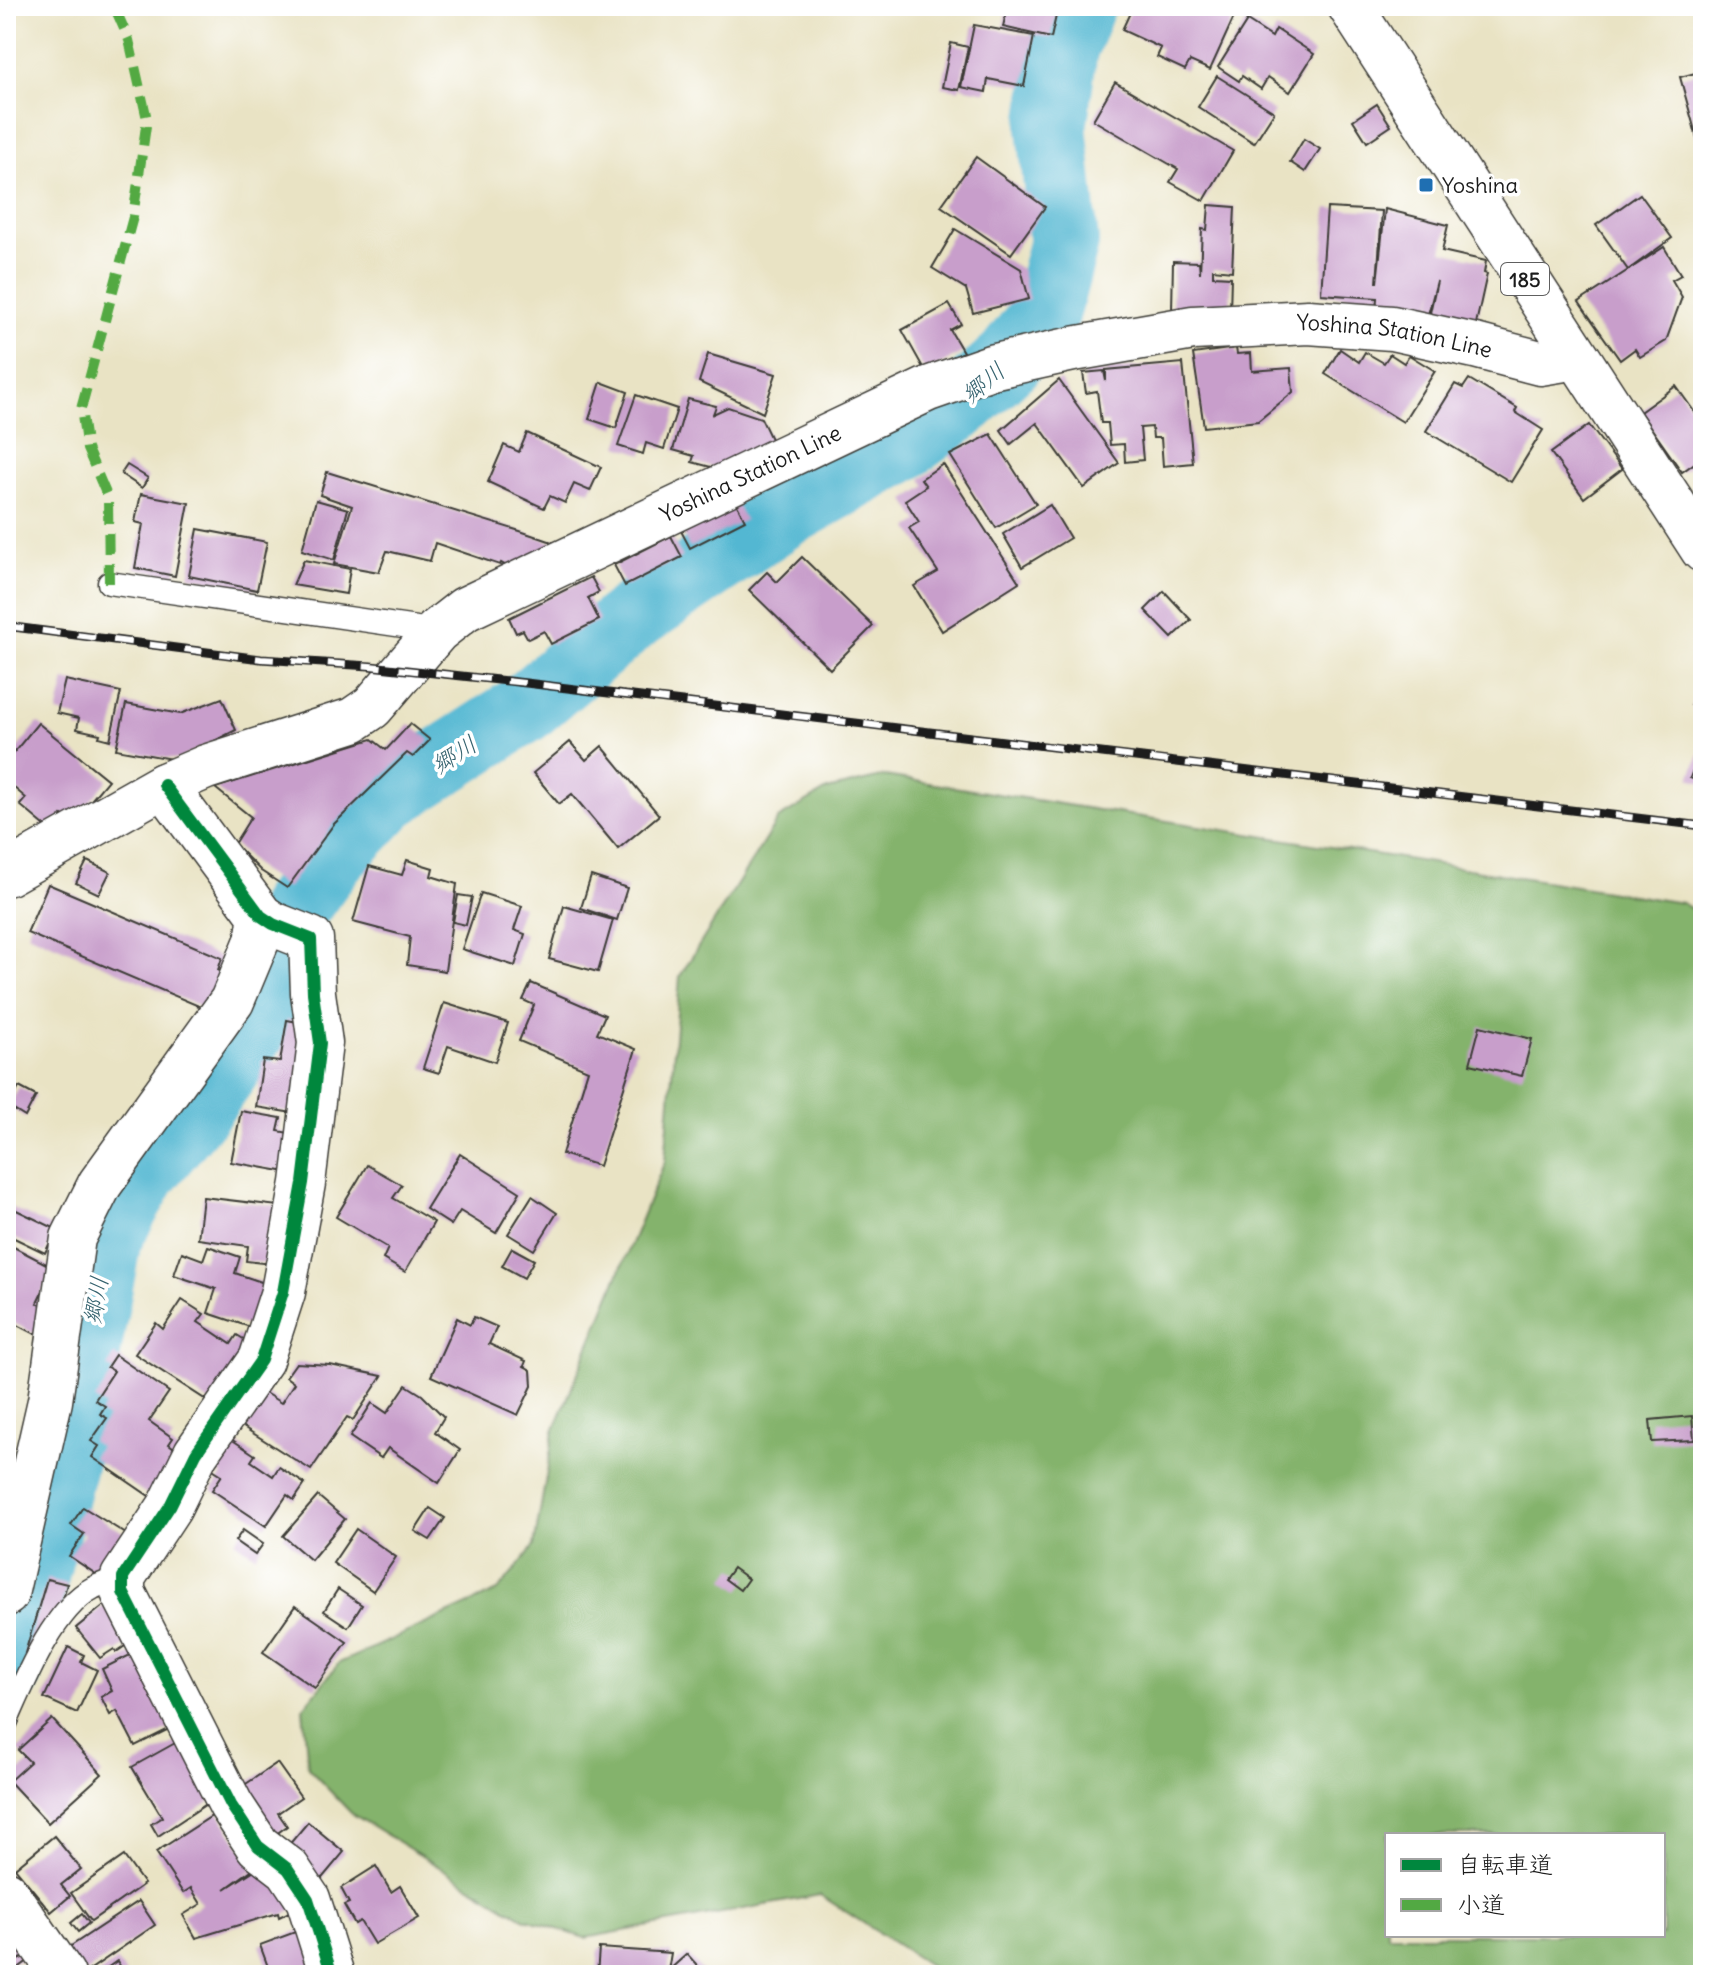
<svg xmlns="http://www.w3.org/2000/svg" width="1709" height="1981" font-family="Delius,'Klee One',sans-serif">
<rect width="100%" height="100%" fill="#fff"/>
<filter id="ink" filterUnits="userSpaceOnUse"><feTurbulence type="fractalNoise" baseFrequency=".0125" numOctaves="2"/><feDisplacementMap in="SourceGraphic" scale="16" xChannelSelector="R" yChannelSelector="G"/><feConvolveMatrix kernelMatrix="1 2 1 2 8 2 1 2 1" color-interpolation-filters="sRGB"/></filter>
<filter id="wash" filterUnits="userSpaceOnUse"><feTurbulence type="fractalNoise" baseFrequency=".006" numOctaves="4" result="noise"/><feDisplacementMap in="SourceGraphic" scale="32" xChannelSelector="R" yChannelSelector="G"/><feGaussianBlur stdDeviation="1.8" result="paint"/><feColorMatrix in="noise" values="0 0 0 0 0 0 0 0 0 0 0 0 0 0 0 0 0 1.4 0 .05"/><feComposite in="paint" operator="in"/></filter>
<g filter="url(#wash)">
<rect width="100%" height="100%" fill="#e9e3c4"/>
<path fill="#84b36c" stroke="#506844" stroke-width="2" fill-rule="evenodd" d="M 885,776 L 1682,903 L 1703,916 L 1703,1975 L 932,1975 L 930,1966 L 820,1895 L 585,1938 L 523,1918 L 351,1813 L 308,1768 L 303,1708 L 339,1663 L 498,1591 L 534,1546 L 554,1431 L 665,1161 L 680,976 L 778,819 L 827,790 ZM 1387,1835 L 1663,1835 L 1663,1935 L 1387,1935 Z"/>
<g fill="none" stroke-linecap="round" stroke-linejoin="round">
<polyline stroke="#53b7d2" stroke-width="70" points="6,1673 19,1637 75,1411 107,1238 144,1172 197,1109 251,1032 271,989 295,907 331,857 389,796 524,709 632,617 784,514 903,447 954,410 1009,360 1045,314 1064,242 1052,127 1063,49 1080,6"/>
</g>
<g id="blocks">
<g fill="#c89ecb">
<polygon points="1028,6 1058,7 1051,38 1003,27 1007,8 1026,12"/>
<polygon points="1133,6 1214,6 1235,15 1210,70 1190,61 1185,70 1157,57 1161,48 1122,30"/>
<polygon points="1247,21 1272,37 1276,29 1314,54 1290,92 1268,77 1261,89 1242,76 1239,81 1218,67"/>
<polygon points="974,25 1034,36 1024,86 988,79 986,92 961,87"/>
<polygon points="951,43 968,47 959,90 942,87"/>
<polygon points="1703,71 1703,156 1702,156 1680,77"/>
<polygon points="1217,76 1274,112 1254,143 1198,107"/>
<polygon points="1115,82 1233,151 1204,201 1170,182 1178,169 1093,120"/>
<polygon points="1377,104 1391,126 1367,142 1353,120"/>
<polygon points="1304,139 1320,149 1305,172 1290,162"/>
<polygon points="976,157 1045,207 1011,254 941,206"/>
<polygon points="1640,194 1672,238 1628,270 1596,225"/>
<polygon points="1209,205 1235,207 1232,271 1213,269 1213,276 1231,277 1230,313 1172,311 1173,261 1199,262 1200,273 1202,229 1207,230"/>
<polygon points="1327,208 1382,211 1377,283 1385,209 1448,225 1442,251 1486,261 1484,273 1487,274 1474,333 1428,322 1437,281 1426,322 1376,311 1377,298 1321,294"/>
<polygon points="955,229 1021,269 1029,299 973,313 966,289 932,268"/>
<polygon points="1664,247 1681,275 1672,280 1682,297 1666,341 1640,357 1635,349 1620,360 1579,302"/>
<polygon points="949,304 961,324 950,330 963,352 926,373 902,330"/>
<polygon points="1236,348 1237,354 1251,353 1252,371 1291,368 1293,392 1258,421 1204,427 1193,354"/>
<polygon points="1340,349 1359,362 1365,352 1384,363 1390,354 1404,363 1409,355 1435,371 1403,422 1325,374"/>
<polygon points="708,354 776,374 763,413 699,382"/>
<polygon points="1183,363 1193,463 1163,466 1161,438 1153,438 1152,427 1140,428 1143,460 1125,462 1124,444 1110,445 1108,423 1101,423 1097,391 1086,393 1083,373 1104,371 1106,381 1106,370"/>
<polygon points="1469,379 1517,408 1515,412 1543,430 1511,482 1426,431 1455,384 1463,388"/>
<polygon points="1059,380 1119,463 1084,488 1037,423 1011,444 1001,430"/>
<polygon points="601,382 628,392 616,428 589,419"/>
<polygon points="1676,386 1703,424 1703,457 1682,472 1640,412"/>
<polygon points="636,395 677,409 664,449 646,443 643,454 618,446"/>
<polygon points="688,399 716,406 713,414 728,407 761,418 772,441 722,470 692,462 694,456 673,450"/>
<polygon points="1589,425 1622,469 1584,498 1551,453"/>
<polygon points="527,433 601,467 590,491 574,484 565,503 550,496 544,508 488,482 504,445 519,452"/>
<polygon points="991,434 1036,504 996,528 950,455"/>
<polygon points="943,464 1019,582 942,631 914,586 938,572 909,528 919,522 905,500 926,486 921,479"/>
<polygon points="127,465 148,478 142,488 121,474"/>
<polygon points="327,472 520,531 564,546 517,572 501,563 500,565 435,543 430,561 387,551 379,572 334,564 352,506 320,495"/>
<polygon points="141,494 189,503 175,576 135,568 143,524 135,522"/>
<polygon points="316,500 348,509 334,560 302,550"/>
<polygon points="736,503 745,520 690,548 681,531"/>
<polygon points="1050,505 1070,538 1022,567 1003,534"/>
<polygon points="198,529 267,542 257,590 189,576"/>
<polygon points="671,536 682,557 625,586 614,565"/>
<polygon points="802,557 873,626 830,669 749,590 767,572 777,582"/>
<polygon points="304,560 350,569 346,594 293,585"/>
<polygon points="591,577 599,592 588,598 599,620 551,644 544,631 528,639 523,630 516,633 509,618"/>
<polygon points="1164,591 1191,620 1172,638 1145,610"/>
<polygon points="1703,644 1703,663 1694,651"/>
<polygon points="65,680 121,692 110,740 99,737 100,734 77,729 79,718 57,713"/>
<polygon points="1703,696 1703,713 1691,705"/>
<polygon points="222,698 236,730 177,760 116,749 126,704 180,714"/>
<polygon points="38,723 108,780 72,823 62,815 50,830 20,805 26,798 6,781 6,762"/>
<polygon points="410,724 430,740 413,757 407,753 334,824 287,888 261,871 234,844 251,817 215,788 372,739 386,750"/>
<polygon points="570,742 586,760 602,746 659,815 618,849 572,794 559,804 533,773"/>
<polygon points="1703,744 1703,783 1690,778"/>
<polygon points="407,860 433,868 431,876 457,884 445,971 407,965 410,937 353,922 369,866 402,875"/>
<polygon points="87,861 110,872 99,894 76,883"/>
<polygon points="591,876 627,888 617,920 581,908"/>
<polygon points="48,884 222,958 218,970 224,972 208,1010 27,933"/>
<polygon points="481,893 522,906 514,930 525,934 515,966 462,949"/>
<polygon points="458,895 472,897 466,925 453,922"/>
<polygon points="564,906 613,920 598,972 549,959"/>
<polygon points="531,983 605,1015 597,1033 636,1049 599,1166 562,1154 588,1070 519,1041 534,1005 523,1000"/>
<polygon points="444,1003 508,1023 495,1062 448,1046 439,1073 423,1068"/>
<polygon points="287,1020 314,1025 299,1114 256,1107 263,1060 280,1062"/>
<polygon points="1480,1026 1532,1039 1522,1076 1470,1064"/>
<polygon points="19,1087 36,1096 25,1117 9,1107"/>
<polygon points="241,1111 281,1118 278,1131 300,1135 293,1173 231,1162"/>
<polygon points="460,1154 520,1192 496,1233 460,1211 451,1225 426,1209"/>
<polygon points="367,1165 402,1185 393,1198 434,1222 405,1272 383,1259 388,1248 336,1217"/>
<polygon points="532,1196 557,1213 534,1250 508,1234"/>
<polygon points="203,1197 287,1207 280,1265 246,1261 248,1246 198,1239"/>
<polygon points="6,1205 56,1229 45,1253 6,1234"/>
<polygon points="6,1243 54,1268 37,1303 50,1309 37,1335 6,1319"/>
<polygon points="208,1246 240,1257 235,1273 276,1287 262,1331 208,1313 216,1289 174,1275 182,1252 203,1260"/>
<polygon points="512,1248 534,1260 524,1278 502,1266"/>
<polygon points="182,1300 204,1314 198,1322 231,1344 237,1335 253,1345 214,1405 135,1354 156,1323 163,1329"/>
<polygon points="474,1317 497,1327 489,1344 526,1361 524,1366 531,1370 532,1386 518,1415 431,1376 457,1318 470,1325"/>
<polygon points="6,1333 14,1336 7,1352 11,1354 6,1363"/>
<polygon points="115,1355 169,1392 149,1421 173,1438 169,1444 182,1454 152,1498 92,1457 99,1446 91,1441 107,1418 100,1414 105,1406 95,1400 114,1371 107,1367"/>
<polygon points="296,1363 330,1365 382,1376 353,1420 347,1417 311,1470 240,1425 262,1391 281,1403 294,1383 286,1377"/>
<polygon points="406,1385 422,1395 444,1417 435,1432 460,1450 439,1483 388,1448 381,1458 350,1437 372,1403 387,1413"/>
<polygon points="1692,1416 1694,1440 1652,1442 1650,1420"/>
<polygon points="6,1418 13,1421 7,1439 6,1439"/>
<polygon points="231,1439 255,1455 251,1461 273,1476 279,1467 305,1484 294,1500 287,1495 266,1526 212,1490 222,1475 211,1468"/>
<polygon points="318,1496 345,1519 311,1560 283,1536"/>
<polygon points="83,1507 126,1534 99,1576 69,1556 84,1534 71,1525"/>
<polygon points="430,1508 445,1518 430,1540 415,1531"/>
<polygon points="356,1529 396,1557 373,1591 333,1563"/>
<polygon points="243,1530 263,1544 255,1555 235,1541"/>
<polygon points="733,1568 748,1579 740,1590 725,1579"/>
<polygon points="47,1579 67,1584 60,1609 29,1654 25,1653"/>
<polygon points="338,1589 362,1605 348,1627 324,1611"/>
<polygon points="108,1602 134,1640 116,1652 114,1649 100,1658 76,1628"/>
<polygon points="295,1606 347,1642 315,1688 263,1652"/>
<polygon points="68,1647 84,1655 81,1662 97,1670 77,1713 44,1698"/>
<polygon points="138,1651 171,1728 135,1746 117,1711 110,1715 101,1697 112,1691 102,1669"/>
<polygon points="52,1719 102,1774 48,1823 9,1781 30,1762 18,1750"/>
<polygon points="186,1737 217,1797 158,1836 151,1824 162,1817 132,1767"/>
<polygon points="277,1763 301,1797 278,1813 287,1826 267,1841 234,1792"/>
<polygon points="218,1812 254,1868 225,1889 259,1867 302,1906 279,1917 278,1913 196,1938 183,1915 201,1904 191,1888 183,1893 156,1852"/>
<polygon points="308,1822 344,1852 318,1883 282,1853"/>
<polygon points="54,1836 81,1869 61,1885 70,1896 51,1912 15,1868"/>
<polygon points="124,1856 144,1884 91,1921 71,1893"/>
<polygon points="376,1866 391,1892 400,1886 419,1918 374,1944 360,1921 355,1924 344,1905 349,1903 341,1888"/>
<polygon points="139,1901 155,1925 82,1975 65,1950"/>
<polygon points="6,1909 25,1957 6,1965"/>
<polygon points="82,1914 89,1923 78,1932 71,1923"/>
<polygon points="306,1928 323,1975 271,1975 260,1945"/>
<polygon points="599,1948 671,1953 668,1971 687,1954 706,1975 597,1975"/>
<polygon points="36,1955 50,1975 9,1975"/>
<polygon points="117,1961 126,1975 97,1975"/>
</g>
</g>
</g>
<g filter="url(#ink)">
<use href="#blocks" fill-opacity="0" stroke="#3b3a35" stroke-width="2"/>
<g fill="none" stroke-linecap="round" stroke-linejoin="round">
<defs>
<g id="service">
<polyline points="109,583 437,631"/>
<path d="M 6,1723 C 24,1682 53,1609 93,1588 C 102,1583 113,1580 123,1577"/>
</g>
<g id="minor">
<polyline points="164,785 261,916 273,924 311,939 313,993 320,1043 303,1183 283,1292 261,1360 196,1453 170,1506 123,1577 123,1592 231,1805 258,1846 288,1869 308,1899 332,1975"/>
<polyline points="6,1594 50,1401 73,1238 100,1184 232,1001 257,941 261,916"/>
<polyline points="6,1893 63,1975"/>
</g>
<g id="secondary">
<path id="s1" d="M 6,874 L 164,785 L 206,767 L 353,720 L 372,707 L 437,631 L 465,609 L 928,389 L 991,367 L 1073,349 L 1193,328 L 1308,322 L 1392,328 L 1475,346 L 1540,363 L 1577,357"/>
</g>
<polyline id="trunk" points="1350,6 1703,550"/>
</defs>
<use href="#service" stroke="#3b3a35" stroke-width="25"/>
<use href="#minor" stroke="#3b3a35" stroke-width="47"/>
<use href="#secondary" stroke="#3b3a35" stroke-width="47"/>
<use href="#trunk" stroke="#3b3a35" stroke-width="47"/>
<use href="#service" stroke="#fff" stroke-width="22"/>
<use href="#minor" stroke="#fff" stroke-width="44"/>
<use href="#secondary" stroke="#fff" stroke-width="44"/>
<use href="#trunk" stroke="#fff" stroke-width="44"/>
<defs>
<polyline id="rail" points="6,626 261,659 370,666 526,683 1703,826"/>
</defs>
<use href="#rail" stroke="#1c1c1c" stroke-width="9"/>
<use href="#rail" stroke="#fff" stroke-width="6" stroke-dasharray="18" stroke-linecap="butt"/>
<polyline stroke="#52a943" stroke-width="10" stroke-dasharray="20 10" stroke-linecap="butt" points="109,583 108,498 87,449 81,409 133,217 147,119 129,40 114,6"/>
<defs>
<polyline id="cycleway" points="164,785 261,916 273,924 311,939 313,993 320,1043 303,1183 283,1292 261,1360 196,1453 170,1506 123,1577 123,1592 231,1805 258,1846 288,1869 308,1899 332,1975"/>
</defs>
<use href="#cycleway" stroke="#fff" stroke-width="17"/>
<use href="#cycleway" stroke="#00873e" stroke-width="12"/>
</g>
</g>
<rect fill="#1f6fb2" stroke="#fff" stroke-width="3" x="1418" y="177" width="16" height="16" rx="4"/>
<g text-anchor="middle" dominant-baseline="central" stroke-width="7" stroke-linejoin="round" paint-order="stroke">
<rect fill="#fff" stroke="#606060" stroke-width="2" x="1501" y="263" width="48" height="32" rx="6"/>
<g font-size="20" font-weight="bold" fill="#1c1c1c">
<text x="1525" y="279">185</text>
</g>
<g font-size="22" fill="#1c1c1c" stroke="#fff" text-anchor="start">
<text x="1442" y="185">Yoshina</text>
</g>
<g font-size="22" fill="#1c1c1c" stroke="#fff">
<text stroke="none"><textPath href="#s1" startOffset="1528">Yoshina Station Line</textPath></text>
<text stroke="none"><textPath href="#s1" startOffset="856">Yoshina Station Line</textPath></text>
</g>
<g font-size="24" font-style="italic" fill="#35626e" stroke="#fff">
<text transform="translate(983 382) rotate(-40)">郷川</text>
<text transform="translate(454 754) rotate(-33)">郷川</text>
<text transform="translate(95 1300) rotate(-80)">郷川</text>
</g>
</g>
<rect width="1709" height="1981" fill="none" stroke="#fff" stroke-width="32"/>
<rect x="1385" y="1833" width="280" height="104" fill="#ffffff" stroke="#a4a4a4" stroke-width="2"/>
<rect x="1401" y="1859" width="40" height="12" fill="#00873e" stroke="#a4a4a4" stroke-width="2"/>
<text x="1457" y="1873" font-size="24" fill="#1c1c1c">自転車道</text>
<rect x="1401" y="1899" width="40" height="12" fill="#52a943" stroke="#a4a4a4" stroke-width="2"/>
<text x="1457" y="1913" font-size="24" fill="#1c1c1c">小道</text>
</svg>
